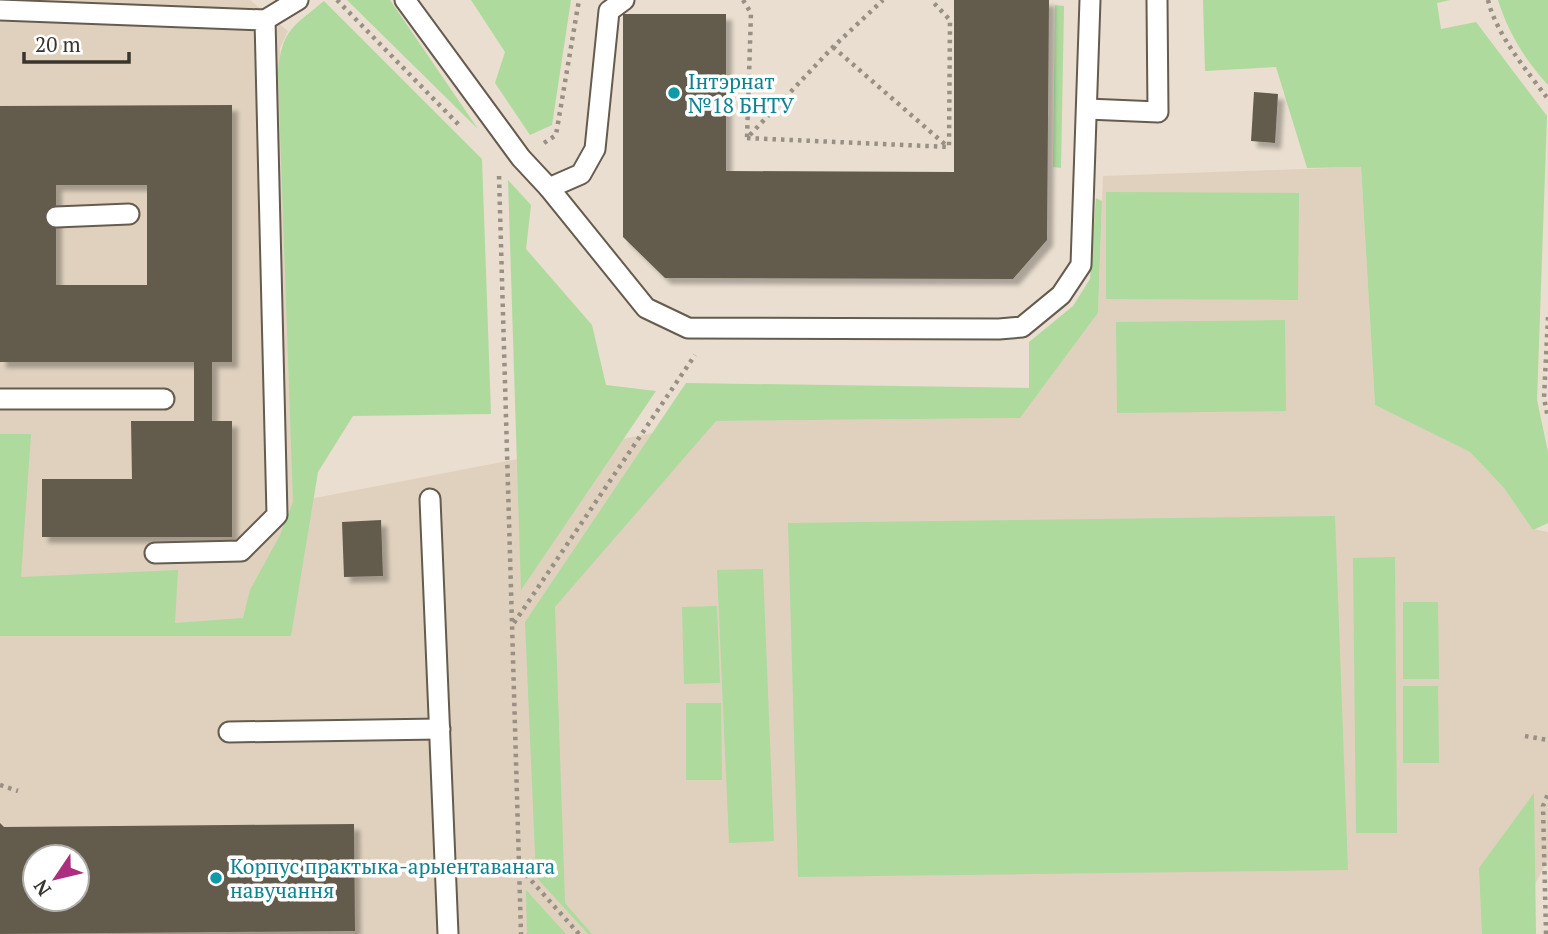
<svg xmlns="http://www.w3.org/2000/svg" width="1548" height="934" font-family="'PT Serif',serif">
<defs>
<filter id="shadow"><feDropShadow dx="6" dy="6" stdDeviation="2" flood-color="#0004"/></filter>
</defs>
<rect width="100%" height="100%" fill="#e9decf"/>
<path fill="#dfd1be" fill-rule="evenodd" d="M 0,0 L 250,0 L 288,31 L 280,48 L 294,502 L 716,421 L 1020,418 L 1098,313 L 1103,176 L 1361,167 L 1375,405 L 1470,452 L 1504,488 L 1533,529 L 1548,532 L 1548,859 L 1530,894 L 1532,934 L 0,934 ZM 35,857 L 77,857 L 77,899 L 35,899 Z"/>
<g fill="#aeda9d">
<polygon points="347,0 390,0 478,129"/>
<polygon points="471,0 571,0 552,125 530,135 495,83 505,52"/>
<polygon points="1203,0 1450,0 1437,3 1441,29 1476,22 1547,116 1537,400 1548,452 1548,523 1533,530 1504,488 1470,452 1375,405 1361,167 1307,168 1276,67 1205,71"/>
<path d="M 1498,0 L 1548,0 L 1548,85 C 1525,60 1508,32 1498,0 Z"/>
<path d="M 324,1 L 482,159 L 491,414 L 353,416 L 318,472 L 291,636 L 0,636 L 0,434 L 31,434 L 21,577 L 178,570 L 175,623 L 243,618 L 250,590 L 280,535 L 293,502 L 278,72 C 282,29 293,27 324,1 Z"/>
<polygon points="1055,5 1064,6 1061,168 1053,167"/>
<polygon points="508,180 531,205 526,249 592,325 606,385 656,391 521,590"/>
<polygon points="1106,192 1299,193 1298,300 1106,299"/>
<polygon points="1096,198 1102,201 1098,313 1020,418 716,421 555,607 565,903 592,934 588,934 536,877 525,622 686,383 1029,388 1029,342 1073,306 1090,279"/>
<polygon points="1285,320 1286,411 1117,413 1116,322"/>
<polygon points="1335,516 1348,870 798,877 788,523"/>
<polygon points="1395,557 1397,833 1356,833 1353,558"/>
<polygon points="763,569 774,841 729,843 717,570"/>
<polygon points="1403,602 1438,602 1439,679 1403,679"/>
<polygon points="717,606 720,683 684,684 682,607"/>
<polygon points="1403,686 1438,686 1439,763 1403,763"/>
<polygon points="686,703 721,703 722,780 686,780"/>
<polygon points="1534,793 1536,934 1482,934 1479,868"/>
<polygon points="526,890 566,934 527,934"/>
</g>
<g fill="#645b4e" fill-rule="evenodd" filter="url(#shadow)">
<polygon points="954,0 1049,0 1047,240 1013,279 665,278 623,237 623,14 726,14 726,171 954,172"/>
<polygon points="1254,92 1278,94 1275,143 1251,141"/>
<path d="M 232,105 L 232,362 L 212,362 L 212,421 L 232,421 L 232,537 L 42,537 L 42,479 L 132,479 L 131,421 L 194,421 L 194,362 L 0,362 L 0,106 ZM 56,185 L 147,185 L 147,285 L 56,285 Z"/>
<polygon points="381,520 383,576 344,577 342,522"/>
<path d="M 0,823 L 4,827 L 354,824 L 355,931 L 0,934 ZM 35,857 L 77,857 L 77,899 L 35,899 Z"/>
</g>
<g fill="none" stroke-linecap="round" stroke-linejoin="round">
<defs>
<g id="lane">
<polyline points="405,0 521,158 549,188 581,174 595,149 609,11 624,0"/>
<polyline points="0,10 265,20 277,515 241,551 155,553"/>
<polyline points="265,20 298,0"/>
<polyline points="1087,109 1158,112 1157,0"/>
<polyline points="549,188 646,308 688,328 999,329 1022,327 1061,295 1081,265 1090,0"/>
<polyline points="56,217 129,214"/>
<polyline points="0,399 164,399"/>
<polyline points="430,499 448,934"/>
<polyline points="229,732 440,729"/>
</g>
</defs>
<use href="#lane" stroke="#655b4e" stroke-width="23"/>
<g stroke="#989085" stroke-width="4.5" stroke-dasharray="3.5 5" stroke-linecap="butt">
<polyline points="337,0 461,127"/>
<polyline points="743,0 751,13 747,138 833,47 883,0"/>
<path d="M 1488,0 C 1496,34 1527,71 1548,99"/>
<polyline points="833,47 948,147"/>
<polyline points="747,138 949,147 950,20 931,0"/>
<polyline points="544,143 556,135 579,0"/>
<polyline points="499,176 521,934"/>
<polyline points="1548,317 1544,398 1548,418"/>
<polyline points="514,623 695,355"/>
<polyline points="1525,736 1548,740"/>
<polyline points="0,785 18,791"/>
<polyline points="520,868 579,934"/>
<polyline points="1546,934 1543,806 1548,794"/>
</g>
<use href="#lane" stroke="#fff" stroke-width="19"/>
</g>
<g fill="#0f9aa8" stroke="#fff" stroke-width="2.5">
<circle cx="674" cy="93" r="7"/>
<circle cx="216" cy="878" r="7"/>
</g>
<g text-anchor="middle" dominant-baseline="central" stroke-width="7" stroke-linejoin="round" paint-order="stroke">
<g font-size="21" fill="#0d838f" stroke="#fff" text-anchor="start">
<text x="688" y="81">Інтэрнат<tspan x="688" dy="24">№18 БНТУ</tspan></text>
<text x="230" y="866">Корпус практыка-арыентаванага<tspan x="230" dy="24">навучання</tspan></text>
</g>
</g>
<g transform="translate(56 878) rotate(235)"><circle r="33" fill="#ffffff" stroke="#afaeab" stroke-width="2"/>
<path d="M0-5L12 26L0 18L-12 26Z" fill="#ac2f7f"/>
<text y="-10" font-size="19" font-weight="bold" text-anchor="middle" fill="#38342e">N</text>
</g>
<path d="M24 52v10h105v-10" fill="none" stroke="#38342e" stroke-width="3.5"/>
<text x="35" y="52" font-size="21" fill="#38342e" stroke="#ffffff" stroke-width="5" paint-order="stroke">20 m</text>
</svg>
